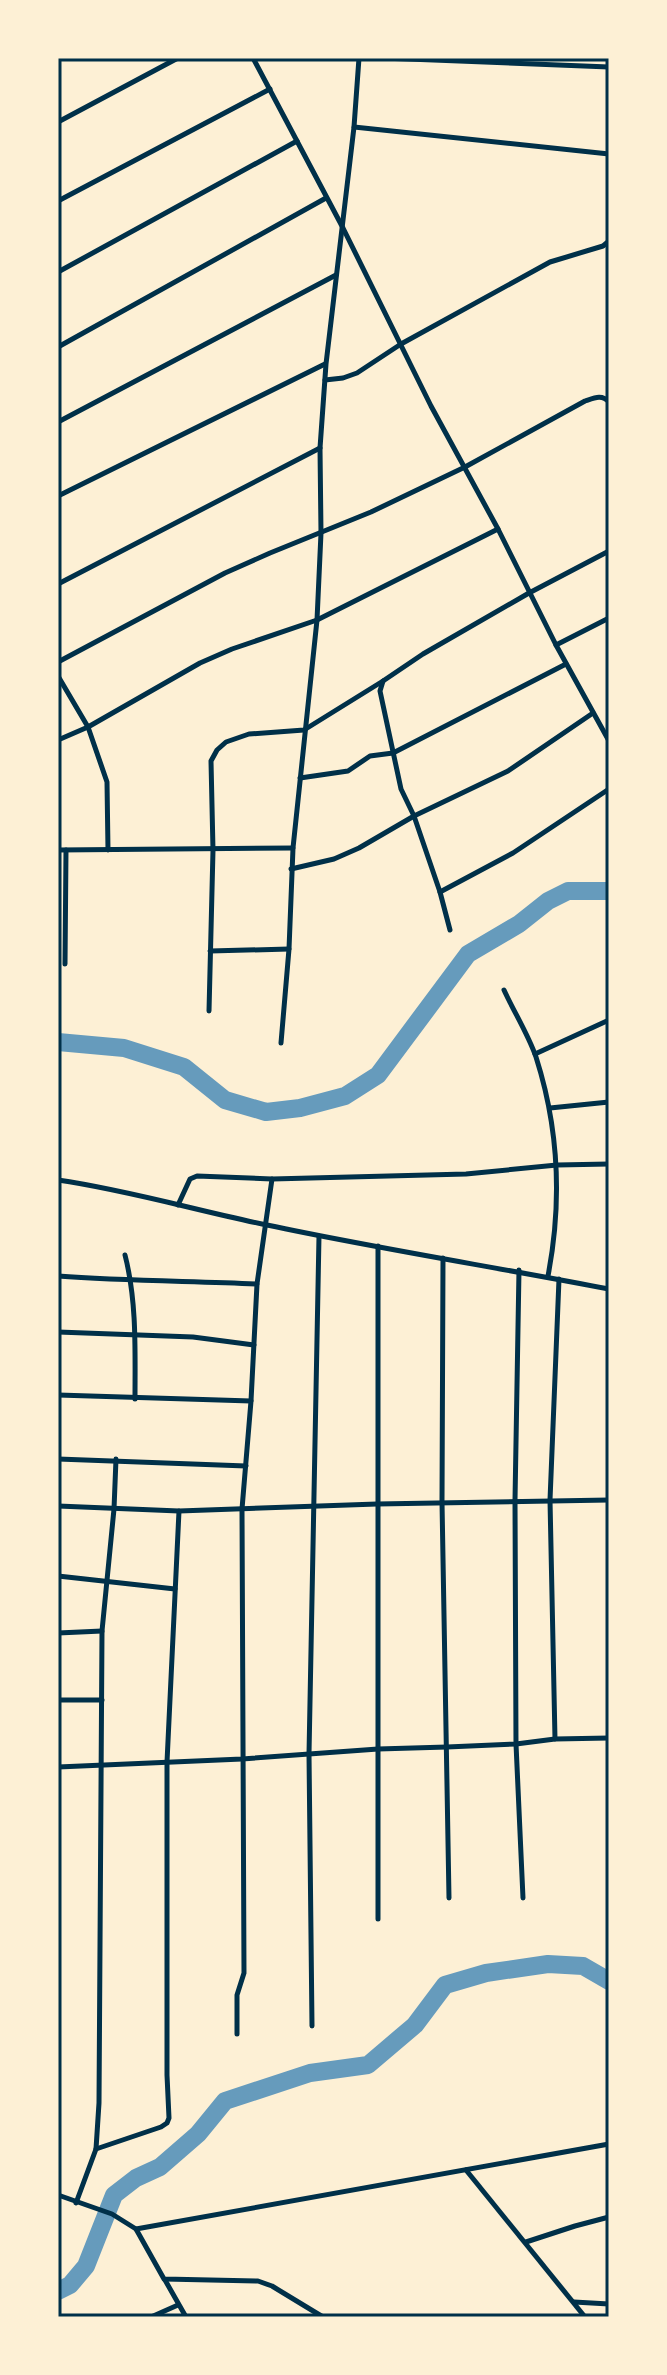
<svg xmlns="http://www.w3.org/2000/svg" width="667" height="2375" font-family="'DejaVu Sans',sans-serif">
<rect width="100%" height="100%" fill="#fdf0d5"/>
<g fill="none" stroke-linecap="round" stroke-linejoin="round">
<g stroke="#669bbc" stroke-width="18">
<polyline points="58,1042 124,1048 184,1067 225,1100 266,1112 300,1108 345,1096 378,1075 468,954 519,924 548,901 568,891 609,891"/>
<polyline points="58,2291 70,2285 86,2266 114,2195 136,2178 160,2167 198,2134 225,2101 310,2073 368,2065 415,2025 445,1985 486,1973 548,1964 583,1966 609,1981"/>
</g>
<g stroke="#003049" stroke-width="5">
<polyline points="253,58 343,228 431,406 498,529 556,645 609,741"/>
<polyline points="382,58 609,67"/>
<polyline points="58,122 178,58"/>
<polyline points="354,127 609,154"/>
<polyline points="58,201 270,89"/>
<polyline points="58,272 297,141"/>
<polyline points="58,347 326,198"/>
<polyline points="325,380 343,378 357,373 401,344 550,262 603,246 609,241"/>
<polyline points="58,422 336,275"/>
<polyline points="58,496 325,364"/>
<polyline points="58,584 320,448"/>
<polyline points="556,645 609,618"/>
<path d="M 58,662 L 225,573 L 270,553 L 371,512 L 465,467 L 585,401 C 594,398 602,394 609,402"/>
<polyline points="58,676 88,727 107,782 108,850"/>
<polyline points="58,740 88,727 200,663 232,649 317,620 498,529"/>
<polyline points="300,778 348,771 370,756 393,753 566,664"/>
<polyline points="58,850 293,848"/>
<polyline points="291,869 334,859 359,848 414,816 508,771 593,713"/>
<polyline points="440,892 513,853 609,789"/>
<polyline points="450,930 440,892 414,816 401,789 380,691 383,681 423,654 529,593 609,551"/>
<polyline points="210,951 289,949"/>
<polyline points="65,964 66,850"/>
<path d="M 504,990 C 514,1012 528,1034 536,1057 C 559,1129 562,1203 548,1276"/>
<polyline points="209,1011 213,850 211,761 217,750 226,742 249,734 304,730 383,681"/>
<polyline points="281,1043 289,949 293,848 317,620 321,533 320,448 326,364 354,127 359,58"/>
<polyline points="535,1054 609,1020"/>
<polyline points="550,1108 609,1102"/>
<path d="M 58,1180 C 128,1190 198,1211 267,1225 C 380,1249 495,1267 609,1289"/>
<polyline points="178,1205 190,1179 197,1176 272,1179 466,1174 557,1165 609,1164"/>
<polyline points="378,1246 378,1919"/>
<path d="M 125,1255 C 137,1302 135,1351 135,1399"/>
<polyline points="443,1258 442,1502 449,1898"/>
<polyline points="519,1270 515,1500 516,1744 523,1898"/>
<path d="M 58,1276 C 124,1281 191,1281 257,1284"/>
<polyline points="58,1332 193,1337 254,1345"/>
<polyline points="58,1395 251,1401"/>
<polyline points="58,1459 246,1466"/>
<polyline points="58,1506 179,1511 377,1504 609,1500"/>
<polyline points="58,1576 175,1589"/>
<polyline points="58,1633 102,1631"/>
<polyline points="58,1700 102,1700"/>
<polyline points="555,1739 550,1500 559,1279"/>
<polyline points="58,1767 242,1759 378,1749 447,1747 516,1744 555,1739 609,1738"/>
<polyline points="312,2026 309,1754 319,1236"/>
<polyline points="237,2034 237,1995 244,1973 242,1509 251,1401 257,1284 272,1179"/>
<polyline points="96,2149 161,2127 167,2123 169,2118 167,2075 167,1762 179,1511"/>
<polyline points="466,2170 585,2317"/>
<polyline points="58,2195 112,2214 136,2229 164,2279 258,2281 272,2286 323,2317"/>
<polyline points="76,2203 96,2149 99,2103 102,1631 114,1509 116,1459"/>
<polyline points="136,2229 609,2144"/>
<polyline points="526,2242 575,2226 609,2217"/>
<polyline points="165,2280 186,2317"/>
<polyline points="574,2302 609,2304"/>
<polyline points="151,2317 178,2305"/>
</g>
</g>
<rect width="667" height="2375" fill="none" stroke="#fdf0d5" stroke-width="120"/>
<rect x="60" y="60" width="547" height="2255" fill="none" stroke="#003049" stroke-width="3"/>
</svg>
